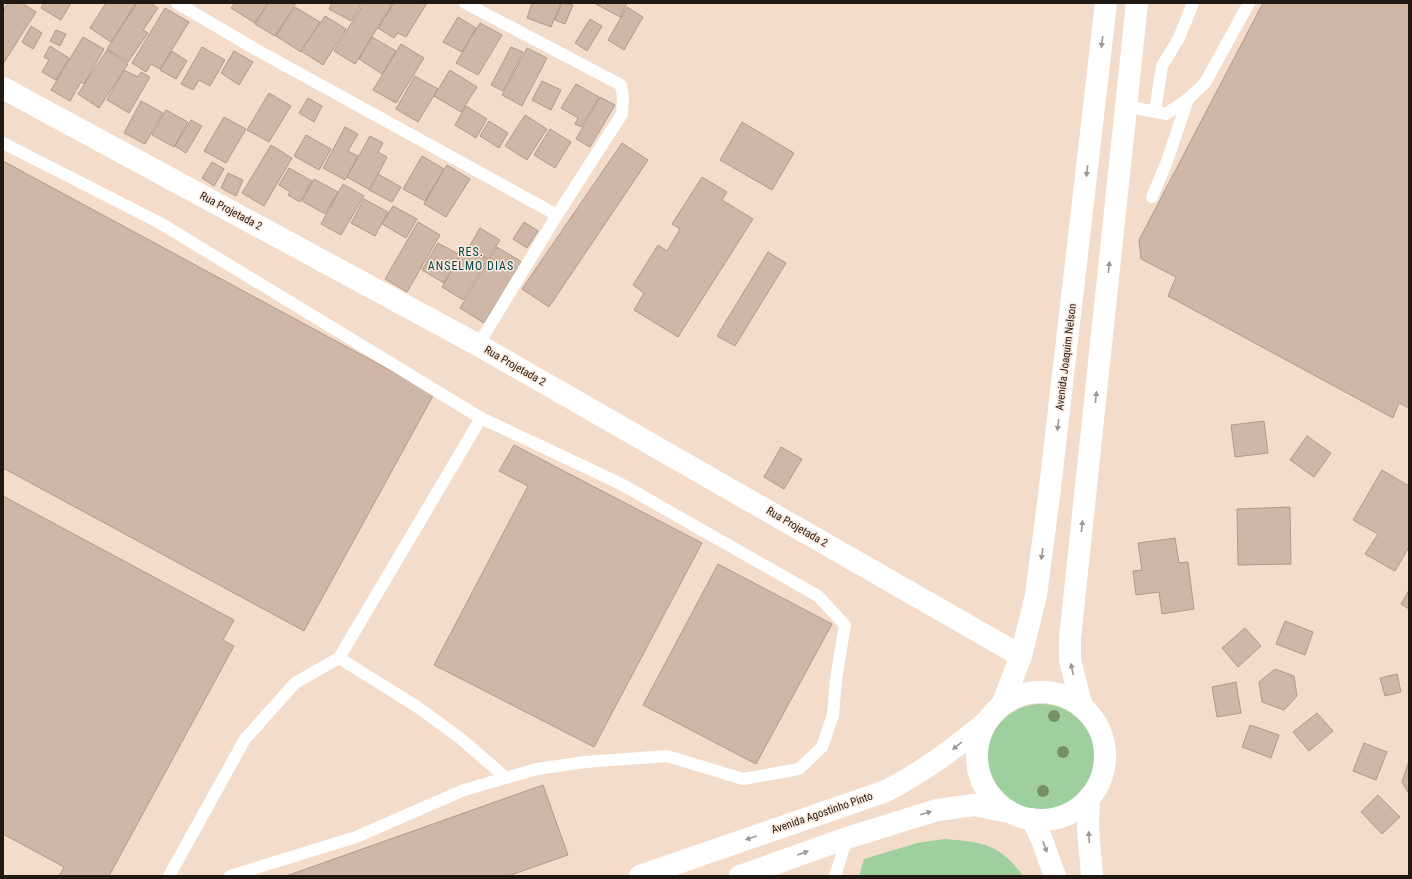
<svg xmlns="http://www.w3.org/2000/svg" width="1412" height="879" font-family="'Roboto Condensed',sans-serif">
<rect width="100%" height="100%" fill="#f4dccb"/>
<g fill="#a0cf9f">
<circle cx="1041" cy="758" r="54"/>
<path d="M 944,839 C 982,842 999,843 1023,876 L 859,876 L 864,859 L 917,843 Z"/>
</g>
<g fill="#ceb7a7" stroke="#b09a8a">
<polygon points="8,3 22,3 36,12 3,64 3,11"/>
<polygon points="44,3 71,3 61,20 41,8"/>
<polygon points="106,3 136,3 111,42 90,28"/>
<polygon points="137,3 150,3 158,8 143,30 148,33 128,62 107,49"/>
<polygon points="235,3 268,3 255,23 231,8"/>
<polygon points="268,3 296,3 275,36 255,24"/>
<polygon points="332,3 362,3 351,21 329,9"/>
<polygon points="364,3 393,3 355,64 334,51"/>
<polygon points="394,3 427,3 406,37 398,33 394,38 378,28"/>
<polygon points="532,3 561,3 551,27 527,18"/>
<polygon points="562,3 573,5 565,24 555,20"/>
<polygon points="594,3 627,3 620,17"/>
<polygon points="1263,3 1409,3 1409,408 1399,403 1393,418 1168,296 1176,277 1141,259 1139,240"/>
<polygon points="295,7 320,22 301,52 276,36"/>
<polygon points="627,7 643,17 624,50 608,40"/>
<polygon points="165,8 189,22 160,69 151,64 146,72 132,63"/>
<polygon points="325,16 346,29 323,65 301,51"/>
<polygon points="458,17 476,28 462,52 443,42"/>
<polygon points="590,19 602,26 587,51 575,43"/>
<polygon points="480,23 502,35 478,75 456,63"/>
<polygon points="31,26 42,33 33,49 22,42"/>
<polygon points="56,30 66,34 60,46 50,41"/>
<polygon points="83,37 104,49 84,84 81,82 70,101 51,90"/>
<polygon points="372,37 396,51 382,74 359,59"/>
<polygon points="401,44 424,58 396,103 373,90"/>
<polygon points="50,46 69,58 56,80 42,72 49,60 44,57"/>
<polygon points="202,47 225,60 210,86 199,80 193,90 181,84"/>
<polygon points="511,47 523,52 503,91 491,85"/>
<polygon points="527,48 547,58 522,106 502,95"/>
<polygon points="107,50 128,64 99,108 78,94"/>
<polygon points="172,51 187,61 176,79 160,70"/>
<polygon points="234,51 253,62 239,85 221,73"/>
<polygon points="124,70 138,77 141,72 150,77 129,113 107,100"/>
<polygon points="450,70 477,87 461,112 434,96"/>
<polygon points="415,76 438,89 418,122 396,109"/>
<polygon points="542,81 561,90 551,110 532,100"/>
<polygon points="576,84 599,97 581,127 575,124 578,118 561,108"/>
<polygon points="269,93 291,106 269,142 247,130"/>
<polygon points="600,97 615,105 590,147 576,139"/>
<polygon points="308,98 322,106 314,122 299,113"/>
<polygon points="141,101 163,113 145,144 124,133"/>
<polygon points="466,106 487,119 476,138 455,125"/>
<polygon points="166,110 188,122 174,147 152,135"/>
<polygon points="525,115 547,129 527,160 505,146"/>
<polygon points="224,117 246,129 226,163 204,151"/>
<polygon points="191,120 202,126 186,153 175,146"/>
<polygon points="489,121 508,133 499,148 480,136"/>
<polygon points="742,122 794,153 772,190 720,160"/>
<polygon points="345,127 358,134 348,151 358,156 345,180 323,168"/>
<polygon points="550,129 571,142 555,168 534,155"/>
<polygon points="306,135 331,149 319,170 294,156"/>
<polygon points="370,136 383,143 378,152 387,157 370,190 347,177"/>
<polygon points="622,143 648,160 549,307 522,289"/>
<polygon points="271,145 292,158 264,206 242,193"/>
<polygon points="422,156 444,169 425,201 403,189"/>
<polygon points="3,161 434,394 304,631 3,468"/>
<polygon points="212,162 224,169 214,186 202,178"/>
<polygon points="447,165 470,179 446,217 424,204"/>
<polygon points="289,168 312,181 300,202 288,195 290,192 279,185"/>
<polygon points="228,173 243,180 236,196 221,188"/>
<polygon points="378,174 401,187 392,202 369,190"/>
<polygon points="702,177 727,192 722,200 753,219 678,337 634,310 644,293 633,285 658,245 667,251 680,229 672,224"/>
<polygon points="314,179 338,192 325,214 302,201"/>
<polygon points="343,184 364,196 341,235 321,224"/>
<polygon points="364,199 388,212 375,236 351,223"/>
<polygon points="393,206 417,219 406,238 382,224"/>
<polygon points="418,222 440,235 407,292 385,279"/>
<polygon points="524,222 538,231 527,248 513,239"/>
<polygon points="480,228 500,240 488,259 469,247"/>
<polygon points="438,243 460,255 444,283 422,270"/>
<polygon points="466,246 488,259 463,300 442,287"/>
<polygon points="497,247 522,262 484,323 460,308"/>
<polygon points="768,252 786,263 735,346 717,336"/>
<polygon points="1264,421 1268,453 1235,457 1231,425"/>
<polygon points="1307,436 1331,453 1314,477 1290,460"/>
<polygon points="514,445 702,543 594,747 434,665 528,486 499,471"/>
<polygon points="781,447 802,459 784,489 764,477"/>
<polygon points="1382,470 1409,486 1409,547 1395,571 1365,554 1378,534 1353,520"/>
<polygon points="3,496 234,620 223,640 234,646 109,876 59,876 64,867 3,834"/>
<polygon points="1290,507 1291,564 1238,565 1237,509"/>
<polygon points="1175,538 1179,563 1188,562 1194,609 1162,614 1159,592 1136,595 1133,571 1142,570 1138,543"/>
<polygon points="718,564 832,624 756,764 643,705"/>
<polygon points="1409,590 1409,609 1401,604"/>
<polygon points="1285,621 1313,632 1305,655 1276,644"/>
<polygon points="1245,628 1261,646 1238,667 1222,648"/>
<polygon points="1275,669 1294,676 1297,696 1284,710 1262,702 1259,682"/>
<polygon points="1397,674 1401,692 1385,696 1380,678"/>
<polygon points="1236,682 1241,713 1217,717 1212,687"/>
<polygon points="1317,713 1333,731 1309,751 1293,732"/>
<polygon points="1250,725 1279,735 1271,758 1242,747"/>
<polygon points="1364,743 1387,752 1376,780 1353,771"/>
<polygon points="1409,761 1409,794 1402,782"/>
<polygon points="543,785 568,855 508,876 286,876"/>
<polygon points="1378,795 1400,817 1382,834 1361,812"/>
</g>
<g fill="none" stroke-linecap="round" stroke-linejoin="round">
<g stroke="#fff" stroke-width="12">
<polyline points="177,3 255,49 557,215"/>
<polyline points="465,3 621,85 623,97 622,114 557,215 478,345"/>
<polyline points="1126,106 1166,114 1188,99 1205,83 1249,3"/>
<polyline points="1155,111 1162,66 1179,38 1193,3"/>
<polyline points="3,143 160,223 481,418 621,484 818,596 845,625 836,679 833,715 822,747 799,769 743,779 667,756 585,762 537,769 464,790 356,837 230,876"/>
<polyline points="1152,197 1166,164 1188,99"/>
<polyline points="339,658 481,418"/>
<polyline points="169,876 245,739 295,683 339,658 416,706 460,738 506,778"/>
<polyline points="835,876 847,838"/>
</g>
<polyline stroke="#fff" stroke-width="22" points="3,88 478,345 1021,656"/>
<g stroke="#fff" stroke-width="22">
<polyline points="1089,798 1088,829 1092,876"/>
<polyline points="1032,819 1042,840 1055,876"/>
</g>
<g stroke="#fff" stroke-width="22">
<circle cx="1041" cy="756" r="64"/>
<polyline points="1002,705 1021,656 1036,595 1049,496 1106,3"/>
<polyline points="1082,707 1070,660 1070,638 1137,3"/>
<path d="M 640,876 L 886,791 C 923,772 953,750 985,723"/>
<polyline points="740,876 847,838 937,810 974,805 1009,812"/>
</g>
</g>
<g fill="#798f69">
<circle cx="1054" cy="716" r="6"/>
<circle cx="1063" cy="752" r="6"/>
<circle cx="1043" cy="791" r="6"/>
</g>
<defs><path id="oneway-solid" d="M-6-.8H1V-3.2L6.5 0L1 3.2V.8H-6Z"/></defs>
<g fill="#9b9794">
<use href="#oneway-solid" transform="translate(1102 42) rotate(97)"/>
<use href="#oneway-solid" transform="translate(1087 171) rotate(97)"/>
<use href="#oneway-solid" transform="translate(1109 267) rotate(-84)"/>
<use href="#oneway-solid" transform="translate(1096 397) rotate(-84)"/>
<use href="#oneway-solid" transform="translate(1058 425) rotate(97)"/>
<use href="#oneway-solid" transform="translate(1082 526) rotate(-84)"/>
<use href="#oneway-solid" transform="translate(1042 554) rotate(98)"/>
<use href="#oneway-solid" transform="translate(1072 669) rotate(-101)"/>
<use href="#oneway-solid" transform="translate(957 746) rotate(141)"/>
<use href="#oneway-solid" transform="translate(926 813) rotate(-16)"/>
<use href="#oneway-solid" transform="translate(1089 837) rotate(-93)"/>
<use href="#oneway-solid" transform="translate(751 838) rotate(161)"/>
<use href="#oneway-solid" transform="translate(1045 847) rotate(70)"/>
<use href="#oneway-solid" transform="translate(803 853) rotate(-20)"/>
</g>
<g text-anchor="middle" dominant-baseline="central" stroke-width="3" stroke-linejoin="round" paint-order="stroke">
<g font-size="11" fill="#201812" stroke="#feeadd">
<text transform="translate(231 211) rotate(28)">Rua Projetada 2</text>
<text transform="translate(1066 357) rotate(-83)">Avenida Joaquim Nelson</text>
<text transform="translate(515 366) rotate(30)">Rua Projetada 2</text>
<text transform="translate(797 527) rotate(30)">Rua Projetada 2</text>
<text transform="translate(822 813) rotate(-19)">Avenida Agostinho Pinto</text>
</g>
<g font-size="12" letter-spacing="1" fill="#02444c" stroke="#feeadd">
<text x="471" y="252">RES.<tspan x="471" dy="14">ANSELMO DIAS</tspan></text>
</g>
</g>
<rect width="1412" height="879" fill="none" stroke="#201812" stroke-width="8"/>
</svg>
